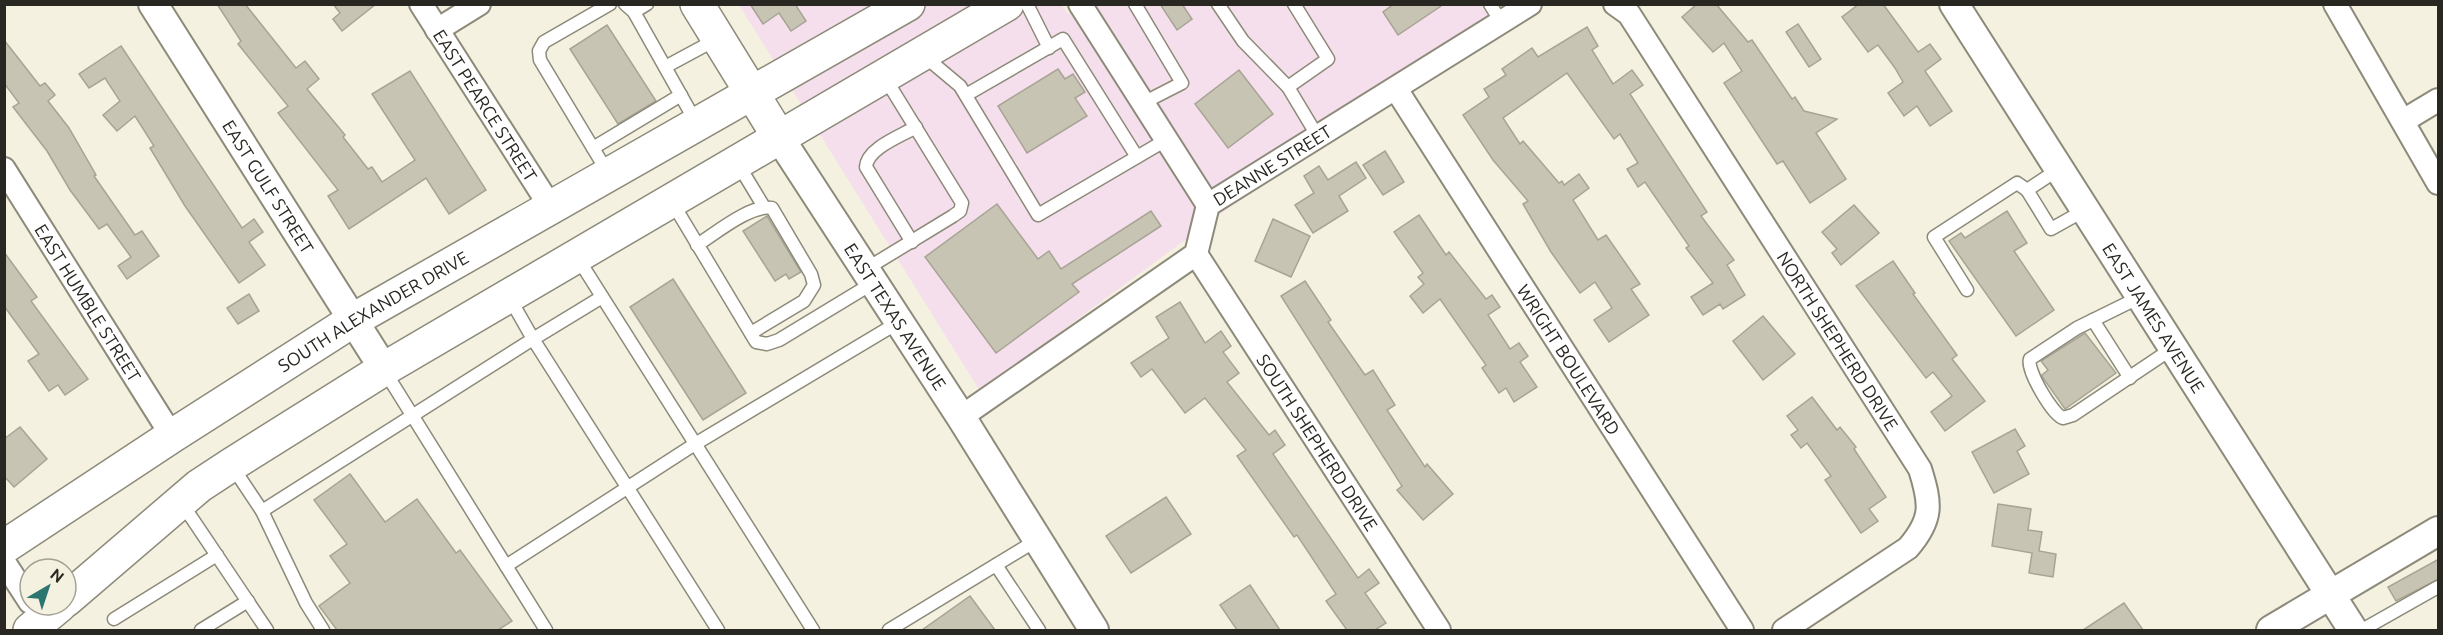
<svg xmlns="http://www.w3.org/2000/svg" width="2443" height="635" font-family="Ubuntu,sans-serif">
<rect width="100%" height="100%" fill="#f4f1e0"/>
<polygon fill="#f5dfed" points="1061,4 1068,14 1084,4 1504,5 980,391 739,5"/>
<g fill="#c7c4b3" stroke="#a8a495" stroke-width="1.5">
<polygon points="217,4 245,4 296,68 305,61 319,79 307,89 345,135 343,137 368,169 372,167 382,182 415,160 372,94 410,71 486,190 449,214 426,178 349,229 328,196 338,190 278,113 288,106 238,44 241,41"/>
<polygon points="333,4 376,4 342,31 333,19 340,13"/>
<polygon points="750,4 795,4 806,21 791,31 779,13 763,24"/>
<polygon points="1160,4 1182,4 1192,19 1177,30"/>
<polygon points="1394,4 1444,4 1398,35 1383,12"/>
<polygon points="1697,4 1716,4 1748,42 1752,40 1792,99 1795,97 1804,111 1837,119 1816,133 1846,179 1810,203 1783,161 1777,164 1724,83 1742,71 1724,43 1713,52 1682,17"/>
<polygon points="1859,4 1883,4 1918,52 1930,44 1941,59 1925,71 1952,111 1930,126 1917,106 1904,116 1888,93 1903,82 1895,68 1878,45 1868,52 1842,17"/>
<polygon points="1798,24 1821,59 1809,67 1786,32"/>
<polygon points="607,25 656,101 618,124 570,49"/>
<polygon points="1587,27 1598,46 1592,50 1613,84 1632,70 1643,85 1630,94 1707,212 1701,216 1734,260 1727,265 1745,295 1723,309 1720,304 1703,315 1691,297 1713,283 1686,248 1689,246 1645,182 1638,187 1627,169 1638,163 1620,134 1614,139 1567,73 1503,118 1520,144 1523,141 1559,183 1562,181 1564,185 1579,174 1589,188 1573,200 1598,240 1606,235 1640,284 1631,289 1649,315 1609,342 1594,320 1612,308 1595,282 1580,293 1551,252 1523,204 1528,201 1493,160 1463,115 1489,97 1484,89 1506,75 1502,69 1532,48 1538,57"/>
<polygon points="4,40 40,86 45,83 55,95 48,101 69,128 96,175 94,176 135,235 142,231 159,256 127,279 118,266 131,257 107,224 99,229 70,190 47,151 13,107 19,103 4,83"/>
<polygon points="121,46 242,228 254,219 263,232 249,242 265,265 239,283 185,206 150,148 154,146 135,116 117,131 103,115 120,101 105,78 89,88 79,74"/>
<polygon points="1058,69 1065,79 1073,74 1085,92 1075,98 1087,116 1027,153 998,106"/>
<polygon points="1239,70 1273,114 1228,148 1195,104"/>
<polygon points="1385,151 1404,182 1383,195 1363,165"/>
<polygon points="1356,162 1366,178 1339,196 1348,211 1313,233 1295,205 1314,193 1304,176 1319,166 1328,180"/>
<polygon points="997,204 1038,259 1049,251 1061,269 1151,211 1161,226 1072,284 1079,292 996,353 925,257"/>
<polygon points="1854,205 1879,233 1841,265 1832,253 1837,249 1822,232"/>
<polygon points="2007,211 2027,243 2014,251 2054,310 2016,336 1949,241 1961,233 1965,238"/>
<polygon points="1419,215 1446,255 1449,252 1486,299 1492,295 1500,307 1488,315 1510,349 1519,343 1528,356 1520,362 1537,387 1514,402 1506,388 1499,393 1482,368 1486,365 1440,299 1423,313 1410,296 1424,284 1418,277 1423,273 1394,232"/>
<polygon points="767,216 801,272 789,279 786,274 775,281 743,231"/>
<polygon points="1273,219 1310,236 1291,277 1255,261"/>
<polygon points="4,252 37,297 31,301 88,379 65,395 58,385 49,391 28,361 39,354 4,306"/>
<polygon points="1893,261 1915,293 1913,294 1957,355 1952,359 1985,401 1945,431 1931,412 1952,396 1933,372 1926,378 1856,286"/>
<polygon points="673,279 746,393 703,420 630,307"/>
<polygon points="1305,281 1331,320 1328,322 1365,375 1373,370 1395,405 1387,410 1425,467 1427,464 1453,494 1423,520 1397,490 1402,486 1281,296"/>
<polygon points="249,294 259,311 238,324 227,308"/>
<polygon points="1180,302 1205,343 1221,331 1231,346 1223,352 1239,373 1227,382 1269,435 1275,430 1285,445 1273,454 1358,578 1369,569 1379,583 1365,593 1386,623 1375,630 1347,630 1326,601 1336,594 1297,535 1294,537 1237,456 1246,450 1205,398 1185,413 1152,369 1141,377 1131,363 1169,338 1156,317"/>
<polygon points="1763,316 1795,354 1763,380 1733,341"/>
<polygon points="2085,333 2116,373 2065,409 2043,378 2042,375 2048,370 2041,361"/>
<polygon points="1812,397 1837,430 1840,427 1856,447 1854,449 1886,497 1869,509 1878,521 1861,533 1825,480 1831,476 1807,443 1801,448 1791,435 1798,430 1787,416"/>
<polygon points="20,427 47,459 14,487 4,476 4,439"/>
<polygon points="2015,429 2025,446 2017,451 2029,474 1994,493 1972,452"/>
<polygon points="350,474 385,522 417,499 456,553 460,550 512,621 498,630 337,630 319,606 350,583 330,556 347,544 314,500"/>
<polygon points="1166,497 1191,534 1131,573 1106,536"/>
<polygon points="1998,504 2031,509 2028,530 2042,532 2039,551 2056,554 2053,577 2029,573 2032,553 1992,546"/>
<polygon points="2439,559 2439,579 2396,601 2388,587"/>
<polygon points="1250,585 1280,630 1237,630 1220,605"/>
<polygon points="970,596 995,630 922,630"/>
<polygon points="2124,603 2143,630 2083,630"/>
</g>
<g fill="none" stroke-linecap="round" stroke-linejoin="round">
<defs>
<g id="service">
<polyline points="625,4 634,12 697,124"/>
<polyline points="1027,4 1049,48"/>
<polyline points="1135,4 1182,83 1143,103"/>
<polyline points="1218,4 1243,41 1288,87 1318,137"/>
<polyline points="1490,4 1501,22"/>
<polyline points="634,12 647,4"/>
<polyline points="923,55 960,86 1038,215 1166,140"/>
<polyline points="665,67 717,39"/>
<polyline points="1288,87 1328,59 1294,4"/>
<polyline points="966,95 1063,39 1137,157"/>
<polyline points="593,148 681,95"/>
<polyline points="738,164 764,207"/>
<polyline points="2059,169 2027,190 2051,229 2085,210"/>
<polyline points="608,173 540,60 539,51 544,42 610,4"/>
<polyline points="672,202 756,342 767,344 779,340 873,283"/>
<path d="M 912,242 L 866,167 C 867,148 901,136 916,127"/>
<path d="M 697,245 C 716,233 751,204 772,208 L 811,274 L 814,285 L 804,301 L 751,333"/>
<polyline points="577,257 813,630"/>
<polyline points="866,269 953,216 960,211 962,203 885,78"/>
<polyline points="1967,290 1934,237 2017,183 2027,190"/>
<polyline points="602,297 533,339 718,630"/>
<path d="M 2140,297 L 2077,328 L 2030,359 C 2026,370 2053,415 2063,418 L 2073,415 L 2173,348"/>
<polyline points="2093,320 2130,378"/>
<polyline points="384,370 546,630"/>
<polyline points="232,466 262,511 533,339 509,297"/>
<polyline points="181,502 267,630"/>
<polyline points="262,511 306,603 323,630"/>
<polyline points="996,565 1039,630"/>
<polyline points="506,566 695,444 899,322"/>
<polyline points="114,619 217,555"/>
<polyline points="201,630 248,601"/>
<polyline points="889,630 1037,540"/>
<polyline points="2362,630 2438,587"/>
</g>
<g id="minor">
<path id="s1" d="M 421,4 L 550,206"/>
<polyline points="1080,4 1208,205"/>
<path id="s2" d="M 1615,4 L 1629,14 L 1920,469 C 1931,504 1933,519 1908,548 L 1784,630"/>
<polyline points="2335,4 2438,183"/>
<polyline points="437,30 479,4"/>
<path id="s3" d="M 1396,89 L 1742,630"/>
<polyline points="2403,121 2438,100"/>
<path id="s4" d="M 4,169 L 172,436"/>
<path id="s5" d="M 1196,254 L 1439,630"/>
<path id="s6" d="M 961,417 L 1196,254 L 1208,205 L 1530,4"/>
<polyline points="4,562 30,602"/>
</g>
<g id="tertiary">
<path id="s7" d="M 153,4 L 384,369"/>
<path id="s8" d="M 1954,4 L 2353,630"/>
<path id="s9" d="M 779,137 L 961,417 L 1094,630"/>
<polyline points="2271,630 2438,531"/>
</g>
<polyline id="secondary" points="697,4 779,137"/>
<g id="primary">
<path id="s10" d="M 4,547 L 172,436 L 355,319 L 908,4"/>
<polyline points="66,600 199,486 231,465 384,369 1007,4"/>
<polyline points="30,630 60,605"/>
</g>
</defs>
<use href="#service" stroke="#8d8a7a" stroke-width="15"/>
<use href="#minor" stroke="#8d8a7a" stroke-width="26"/>
<use href="#tertiary" stroke="#8d8a7a" stroke-width="32"/>
<use href="#secondary" stroke="#8d8a7a" stroke-width="36"/>
<use href="#primary" stroke="#8d8a7a" stroke-width="36"/>
<use href="#service" stroke="#fff" stroke-width="12"/>
<use href="#minor" stroke="#fff" stroke-width="22"/>
<use href="#tertiary" stroke="#fff" stroke-width="28"/>
<use href="#secondary" stroke="#fff" stroke-width="33"/>
<use href="#primary" stroke="#fff" stroke-width="33"/>
</g>
<g text-anchor="middle" dominant-baseline="central" stroke-width="4.5" stroke-linejoin="round" paint-order="stroke">
<g font-size="18" fill="#292721" stroke="#f4f1e0">
<text stroke="none"><textPath href="#s1" startOffset="120">EAST PEARCE STREET</textPath></text>
<text stroke="none"><textPath href="#s6" startOffset="412">DEANNE STREET</textPath></text>
<text stroke="none"><textPath href="#s7" startOffset="216">EAST GULF STREET</textPath></text>
<text stroke="none"><textPath href="#s4" startOffset="158">EAST HUMBLE STREET</textPath></text>
<text stroke="none"><textPath href="#s10" startOffset="438">SOUTH ALEXANDER DRIVE</textPath></text>
<text stroke="none"><textPath href="#s9" startOffset="214">EAST TEXAS AVENUE</textPath></text>
<text stroke="none"><textPath href="#s8" startOffset="372">EAST JAMES AVENUE</textPath></text>
<text stroke="none"><textPath href="#s2" startOffset="405">NORTH SHEPHERD DRIVE</textPath></text>
<text stroke="none"><textPath href="#s3" startOffset="321">WRIGHT BOULEVARD</textPath></text>
<text stroke="none"><textPath href="#s5" startOffset="224">SOUTH SHEPHERD DRIVE</textPath></text>
</g>
</g>
<rect width="2443" height="635" fill="none" stroke="#292721" stroke-width="12"/>
<g transform="translate(48 587) rotate(39)"><circle r="28" fill="#f4f1e0" stroke="#a3a094" stroke-width="1.5"/>
<path d="M0-4.5L10 22L0 15L-10 22Z" fill="#2c7570"/>
<text y="-9" font-size="16" font-weight="bold" text-anchor="middle" fill="#292721">N</text>
</g>
</svg>
